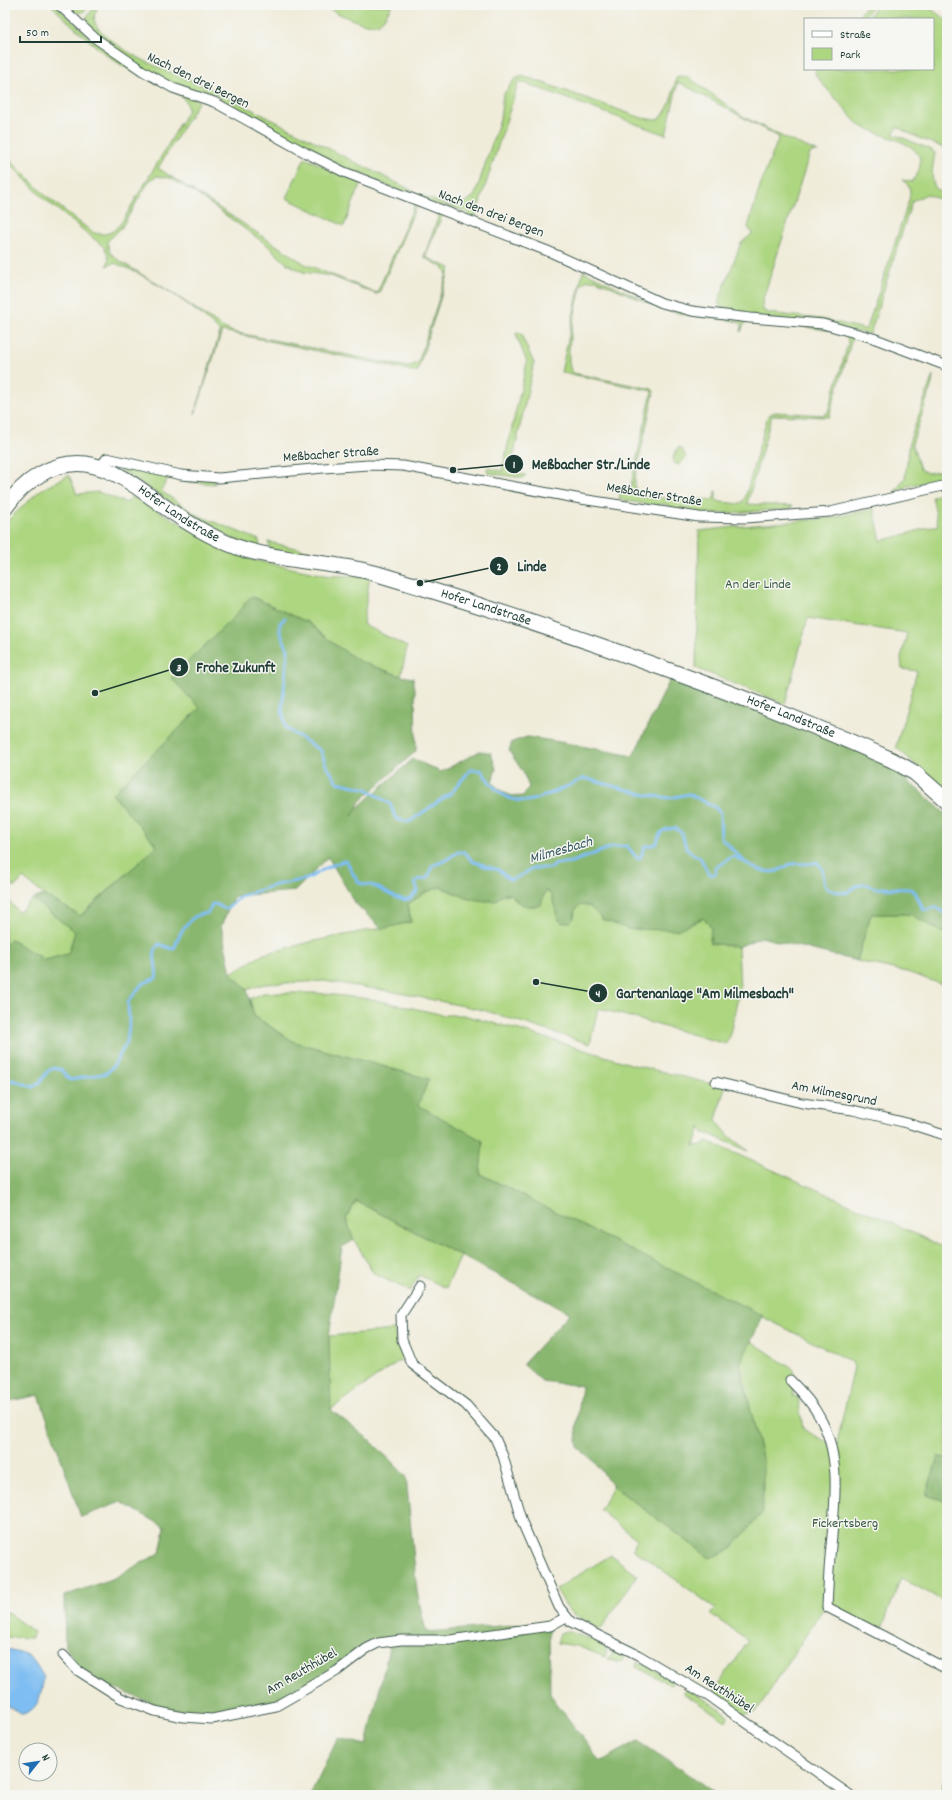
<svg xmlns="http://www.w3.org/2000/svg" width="952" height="1800" font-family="Dekko,sans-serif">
<rect width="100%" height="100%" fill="#f6f6f2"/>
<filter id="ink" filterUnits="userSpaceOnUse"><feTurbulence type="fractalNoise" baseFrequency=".025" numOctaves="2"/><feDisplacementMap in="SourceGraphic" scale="8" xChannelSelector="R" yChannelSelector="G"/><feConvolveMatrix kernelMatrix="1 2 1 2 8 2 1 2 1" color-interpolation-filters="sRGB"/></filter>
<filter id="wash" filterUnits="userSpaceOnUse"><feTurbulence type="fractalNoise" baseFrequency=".012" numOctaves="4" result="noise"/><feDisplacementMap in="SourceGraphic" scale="16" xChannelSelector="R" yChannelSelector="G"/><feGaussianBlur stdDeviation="0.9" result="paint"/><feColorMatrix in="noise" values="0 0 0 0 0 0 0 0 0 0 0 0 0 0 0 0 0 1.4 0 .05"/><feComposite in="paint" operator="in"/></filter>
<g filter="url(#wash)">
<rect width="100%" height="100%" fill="#f0ecda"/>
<g fill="#add681" stroke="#668a5a">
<path d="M 51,5 L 56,5 L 88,35 L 199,101 L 158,168 L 305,264 L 377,293 L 415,204 L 419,206 L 415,209 L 379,293 L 376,294 L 331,276 L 303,272 L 286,263 L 266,244 L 192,191 L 170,178 L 157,176 L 149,181 L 122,227 L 107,242 L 110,253 L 120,261 L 178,297 L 220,326 L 233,332 L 407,367 L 418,363 L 447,274 L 444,268 L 425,258 L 424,257 L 439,215 L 436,212 L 443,213 L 425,257 L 450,268 L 417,372 L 222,331 L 195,414 L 220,332 C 198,308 145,273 114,263 L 107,266 C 110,258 108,253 103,246 L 42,197 L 5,158 L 5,155 L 46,196 L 92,232 C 100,235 106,235 113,231 C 123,224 129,209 136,198 C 154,169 171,140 188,110 C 187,108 187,104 186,102 C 179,90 148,80 135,73 C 103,56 77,30 51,5 Z"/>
<polygon points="65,5 91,5 83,12 77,13"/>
<path d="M 97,5 L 100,5 C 91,16 93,24 103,33 C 134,63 181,74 219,93 C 270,118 321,145 373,171 C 397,182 422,198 448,205 C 459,208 467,202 475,195 L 500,119 L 503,95 L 515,79 L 521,76 L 532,79 L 642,118 L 657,120 C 671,110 672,95 676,79 L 678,76 L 688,77 L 742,116 L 785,138 L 818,152 L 811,152 L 809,156 L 762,302 L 763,310 L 768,313 L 821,319 L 865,329 L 867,328 L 909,200 C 911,190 910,185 902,180 L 912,182 C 943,140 878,140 857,123 C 852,119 849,113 845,109 C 835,97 824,87 815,74 L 816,69 L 933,69 L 933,19 L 856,19 L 867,5 L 873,5 L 865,16 L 868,18 L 877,5 L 925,5 L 947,20 L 947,149 L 919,138 L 897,127 L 893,134 L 930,149 L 935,153 C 933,166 926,193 947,192 L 947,203 L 927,194 L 912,201 L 870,334 L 718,311 L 722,309 L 718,303 L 741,243 L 752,234 L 748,227 L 760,186 L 779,137 L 678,82 L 666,135 L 519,81 L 475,218 L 498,227 L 496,228 L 472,219 L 465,211 L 430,203 L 371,179 C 367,173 362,172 355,173 L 321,158 L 308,144 L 290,140 L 225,103 C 215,89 190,92 175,85 C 143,72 115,49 88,27 L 85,23 L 87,16 Z"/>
<path d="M 322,5 L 392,5 C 388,11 385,19 379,23 C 367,30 334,11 322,5 Z"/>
<polygon points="305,158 361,183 344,226 286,198"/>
<path d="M 583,271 L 642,299 L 662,306 L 747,322 L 744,324 L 741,332 L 742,325 L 739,322 C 716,317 692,318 669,311 C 643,303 620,289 595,280 L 585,281 L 581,286 C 578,303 561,361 573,373 L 652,389 L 654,392 L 635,478 L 635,488 L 638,495 L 645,497 L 711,500 L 714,498 L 716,491 L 716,500 L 721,502 L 741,504 L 745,498 L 767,418 L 770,414 L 775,412 L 824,415 L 828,412 L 848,344 L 847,336 L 838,332 L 800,326 L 805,325 L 852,334 L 880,345 L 878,347 L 853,336 L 829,417 L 772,415 L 747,504 L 793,506 L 790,509 L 714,514 L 682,514 L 666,504 L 654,506 L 619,499 L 620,493 L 629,494 L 652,391 L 561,372 Z"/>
<polygon points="517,332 523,335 523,339 534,363 510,472 526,475 523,478 488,473 487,468 502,471 527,362 516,335"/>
<path d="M 933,375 L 932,384 L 912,444 L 920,469 L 927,473 L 947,470 L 947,480 C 928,483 908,482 893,494 L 905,478 L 910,440 Z"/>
<polygon points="679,447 682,449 686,457 681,463 678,465 674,463 673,456"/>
<polygon points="114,463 214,480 215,484 191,482 168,478 161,491 197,515 259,540 260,549 218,533 113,465"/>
<polygon points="69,475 77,494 98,492 127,503 132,496 211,541 253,560 330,576 370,575 363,624 407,647 401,676 359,661 331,642 309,623 251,597 235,616 200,708 113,794 157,846 80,916 44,895 23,878 15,887 5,882 5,523 39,491"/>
<polygon points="947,493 947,793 896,747 917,671 902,669 901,658 907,633 808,618 785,704 696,668 699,531 743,526 831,518 874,509 881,541 938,525 932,496"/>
<polygon points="268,542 347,559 344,563 270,549"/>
<polygon points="440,887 464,897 511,894 517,902 543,896 545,891 551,894 558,919 574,918 574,910 580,905 589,906 603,920 692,924 703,918 711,927 710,943 738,947 740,988 730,1034 726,1044 598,1008 590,1044 483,1010 389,991 324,981 264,984 247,990 231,973 264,954 314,941 411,922 408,904 426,892"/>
<polygon points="5,897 19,912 33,899 75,932 68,954 45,960 11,940 5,944"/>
<polygon points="871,914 910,914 947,935 947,986 907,972 857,961"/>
<polygon points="263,993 316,993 371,999 444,1015 463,1015 516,1029 634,1065 725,1087 716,1120 729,1136 748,1151 709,1134 703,1133 700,1127 694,1146 702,1145 707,1141 888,1221 947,1249 947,1458 938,1457 926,1495 947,1501 947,1599 946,1602 901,1578 881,1631 837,1609 831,1600 825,1601 823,1609 756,1712 744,1714 713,1693 748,1640 710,1614 715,1608 633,1549 637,1539 600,1510 613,1486 710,1558 763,1462 740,1364 751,1341 794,1370 793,1396 798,1397 803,1429 836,1447 854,1367 852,1362 480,1174 482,1141 417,1105 429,1079 294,1042 254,1016 250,999"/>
<polygon points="356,1201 461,1256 446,1288 419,1275 410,1291 374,1274 354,1240 346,1219"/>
<polygon points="394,1330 397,1345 403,1358 330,1410 329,1336"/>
<polygon points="611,1555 637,1575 600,1630 569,1611 556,1589"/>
<polygon points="5,1611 34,1632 32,1638 5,1637"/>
<polygon points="567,1631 603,1644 607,1647 605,1657 577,1646 557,1643 560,1633"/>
<polygon points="619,1651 625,1654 623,1660 620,1663 608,1659 614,1652"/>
<polygon points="637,1661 672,1680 671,1685 636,1667"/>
<polygon points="688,1689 729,1715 726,1721 683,1693"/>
</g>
<g fill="#8ab76f" stroke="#547a52">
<path d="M 251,596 L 309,623 L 331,642 L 359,661 L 401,676 L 413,678 L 415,689 L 416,751 L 360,801 L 352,816 L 356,809 L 413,759 L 441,772 L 480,751 L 491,753 L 496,769 L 492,782 C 501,792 510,798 523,796 L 529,787 L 523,772 L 509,751 L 512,742 L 527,737 L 560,742 L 633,756 L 670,680 L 675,678 L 867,752 L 901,775 L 947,815 L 947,935 L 910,914 L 871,914 L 857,961 L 761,937 L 738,947 L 710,943 L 711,927 L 703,918 L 677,930 L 628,929 L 603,920 L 589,906 L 580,905 L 575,910 L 574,918 L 570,922 L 562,923 L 558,919 L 551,894 L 545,891 L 541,905 C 527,908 520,906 511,894 L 504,894 L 495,901 C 469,902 462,894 440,887 L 426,892 L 408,904 L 411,922 L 382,929 L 356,904 L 328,857 L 295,891 L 234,896 L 221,926 L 231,973 L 247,990 L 254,1016 L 294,1042 L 429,1079 L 418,1105 L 483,1141 L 480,1174 L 763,1316 L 740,1364 L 763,1462 L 763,1512 L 731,1549 L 710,1558 L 613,1486 L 593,1460 L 578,1448 L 576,1429 L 582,1386 L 542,1381 L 523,1364 L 570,1313 L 356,1201 L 346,1219 L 354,1240 L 342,1247 L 329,1336 L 331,1410 L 371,1441 L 406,1476 L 417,1592 L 426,1632 L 549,1622 L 550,1694 L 600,1762 L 638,1741 L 690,1775 L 717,1795 L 310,1795 L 338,1738 L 367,1745 L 389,1647 L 381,1640 L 363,1645 L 336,1668 L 274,1703 L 217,1716 L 171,1710 L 103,1684 L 75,1663 L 65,1645 L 64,1596 L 114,1578 L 160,1553 L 165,1527 L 121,1502 L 81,1517 L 39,1395 L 5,1402 L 5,944 L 11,940 L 45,960 L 68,954 L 75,932 L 33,899 L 44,895 L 81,916 L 157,846 L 112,794 L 200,708 L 171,678 L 235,616 Z"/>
<polygon points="938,1457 947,1458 947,1501 926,1495"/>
</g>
<path fill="#7ebdf2" stroke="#4e7d93" d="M 5,1649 C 28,1652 33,1657 44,1678 C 40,1694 41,1708 23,1714 L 5,1705 Z"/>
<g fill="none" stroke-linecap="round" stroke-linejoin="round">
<g stroke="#7ebdf2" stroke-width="3">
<path d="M 285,618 L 280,623 L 280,632 L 288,650 L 282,710 L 286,728 L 321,751 L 326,765 L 337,782 L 367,789 L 390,804 L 396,819 L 409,822 L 452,792 L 470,770 L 481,770 C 491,786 504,801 524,801 C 535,802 573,784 584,778 L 646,795 L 670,798 L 689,794 L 716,808 L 720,813 L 721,838 L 744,861"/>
<path d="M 5,1091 L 8,1082 L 13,1080 L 33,1087 L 41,1081 L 48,1071 L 54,1068 L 61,1070 L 70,1080 L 107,1073 L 114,1065 L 127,1042 L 129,1024 L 128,1002 L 142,984 L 156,978 C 159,968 149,954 159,944 L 172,949 L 175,947 C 178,935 186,922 196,916 C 207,910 206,920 212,904 L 215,904 L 225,909 L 228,908 L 241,896 L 275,885 L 307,879 L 326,868 L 343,861 L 346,861 C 351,868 353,877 360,883 C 364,886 369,884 374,886 C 389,892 406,911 418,890 L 415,883 L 417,880 L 428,878 L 432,866 L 444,861 L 458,852 L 465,852 L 472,861 L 488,867 L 499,870 L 506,877 L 512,880 L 534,868 L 551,868 L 556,864 L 572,862 L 612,847 L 627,846 L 637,858 L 640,858 L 645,846 L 653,845 L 657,843 C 659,831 663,829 675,828 L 682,833 C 686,847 684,851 700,857 L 708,873 L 712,875 L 716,873 L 715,868 L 733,856 C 746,862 762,875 777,871 C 782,870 786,865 791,864 C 799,862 808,866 816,862 C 827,869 821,882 827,888 C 831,892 841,892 846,893 L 856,886 L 866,884 L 875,888 L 910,889 L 915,892 L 923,909 L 927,910 L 935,907 L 947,915"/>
</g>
</g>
</g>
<g filter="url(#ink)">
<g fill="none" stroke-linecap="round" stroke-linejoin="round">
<defs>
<g id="minor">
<polyline points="59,5 95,38 143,71 173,88 214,102 306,153 344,172 550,252 662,303 692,311 750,318 823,324 873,338 947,366"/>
<polyline points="100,467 107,458 181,475 219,478 323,468 369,465 403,466 581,499 699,517 746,518 830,512 947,485"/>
<polyline points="716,1082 802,1103 853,1110 907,1123 947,1136"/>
<polyline points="420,1286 401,1315 402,1340 412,1364 466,1405 495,1438 503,1456 522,1522 559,1607 571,1622 638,1655 708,1696 850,1795"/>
<path d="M 790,1380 C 801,1391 812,1403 819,1416 C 842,1455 835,1503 831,1546 C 829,1566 828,1586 827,1607 L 947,1669"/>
<polyline points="63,1655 77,1670 121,1698 155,1711 183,1717 212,1719 276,1706 337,1671 366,1649 378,1643 401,1640 450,1640 550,1626 566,1617"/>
<polyline points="946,1795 947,1784"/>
</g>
<g id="primary">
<path id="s1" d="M 5,508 C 23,482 52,460 86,464 C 114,468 139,488 162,505 C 187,523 216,541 246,550 C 288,562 333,562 374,573 C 449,595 522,619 595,644 C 695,679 795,716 892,760 L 915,773 L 947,801"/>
</g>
</defs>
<use href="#minor" stroke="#3e574d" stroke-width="11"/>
<use href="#primary" stroke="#3e574d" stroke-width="17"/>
<use href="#minor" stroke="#fff" stroke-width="9"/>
<use href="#primary" stroke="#fff" stroke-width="15"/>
</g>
</g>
<g text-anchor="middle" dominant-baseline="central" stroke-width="3" stroke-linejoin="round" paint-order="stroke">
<g font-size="14" fill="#1f3d34" stroke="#f6f6f2">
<text transform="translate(198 81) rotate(26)">Nach den drei Bergen</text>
<text transform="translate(491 214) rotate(21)">Nach den drei Bergen</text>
<text transform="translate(331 455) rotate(-4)">Meßbacher Straße</text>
<text transform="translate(654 495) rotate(9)">Meßbacher Straße</text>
<text stroke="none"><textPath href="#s1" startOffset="203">Hofer Landstraße</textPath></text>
<text stroke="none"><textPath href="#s1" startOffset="527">Hofer Landstraße</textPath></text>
<text stroke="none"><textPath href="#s1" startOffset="851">Hofer Landstraße</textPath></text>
<text transform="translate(834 1094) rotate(11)">Am Milmesgrund</text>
<text transform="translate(302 1672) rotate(-30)">Am Reuthhübel</text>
<text transform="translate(719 1689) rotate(33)">Am Reuthhübel</text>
</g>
<g font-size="14" fill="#3b5c43" stroke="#f6f6f2">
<text x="758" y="585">An der Linde</text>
<text x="845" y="1524">Fickertsberg</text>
</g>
<g font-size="15" font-style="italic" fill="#375d64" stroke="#f6f6f2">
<text transform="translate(561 851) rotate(-16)">Milmesbach</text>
</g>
</g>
<path fill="none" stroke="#1f3d34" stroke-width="1.5" d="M453 470L514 464M420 583L499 566M95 693L179 667M536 982L598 993"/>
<g fill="#1f3d34" stroke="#f6f6f2" stroke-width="1.5">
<circle cx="453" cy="470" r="4"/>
<circle cx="420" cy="583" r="4"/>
<circle cx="95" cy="693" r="4"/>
<circle cx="536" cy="982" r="4"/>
<circle cx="514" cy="464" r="10"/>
<circle cx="499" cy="566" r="10"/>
<circle cx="179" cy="667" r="10"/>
<circle cx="598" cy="993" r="10"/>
</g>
<g font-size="12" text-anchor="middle" font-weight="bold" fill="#fff">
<text x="514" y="468">1</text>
<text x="499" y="570">2</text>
<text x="179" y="671">3</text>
<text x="598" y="997">4</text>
</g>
<g font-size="15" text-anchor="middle" font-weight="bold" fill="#1f3d34" stroke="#f6f6f2" stroke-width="3" stroke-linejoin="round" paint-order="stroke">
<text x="591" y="469">Meßbacher Str./Linde</text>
<text x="532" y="571">Linde</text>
<text x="236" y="672">Frohe Zukunft</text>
<text x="705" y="998">Gartenanlage "Am Milmesbach"</text>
</g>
<rect width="952" height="1800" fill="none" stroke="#f6f6f2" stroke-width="20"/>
<rect x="804" y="18" width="130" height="52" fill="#f6f6f2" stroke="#a0aca6"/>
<rect x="812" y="31" width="20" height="6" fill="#ffffff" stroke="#a0aca6"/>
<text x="840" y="38" font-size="12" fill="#1f3d34">Straße</text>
<rect x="812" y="48" width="20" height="12" fill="#add681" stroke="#a0aca6"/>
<text x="840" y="58" font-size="12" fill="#1f3d34">Park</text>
<g transform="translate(38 1762) rotate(60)"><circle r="19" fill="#f6f6f2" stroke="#a0aca6"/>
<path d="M0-3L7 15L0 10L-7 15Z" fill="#1f6fb2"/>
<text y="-6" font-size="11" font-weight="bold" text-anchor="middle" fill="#1f3d34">N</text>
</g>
<path d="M20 36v6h81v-6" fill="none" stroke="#1f3d34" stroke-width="2"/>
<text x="26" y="36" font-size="12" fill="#1f3d34" stroke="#f6f6f2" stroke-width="3" paint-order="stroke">50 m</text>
</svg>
